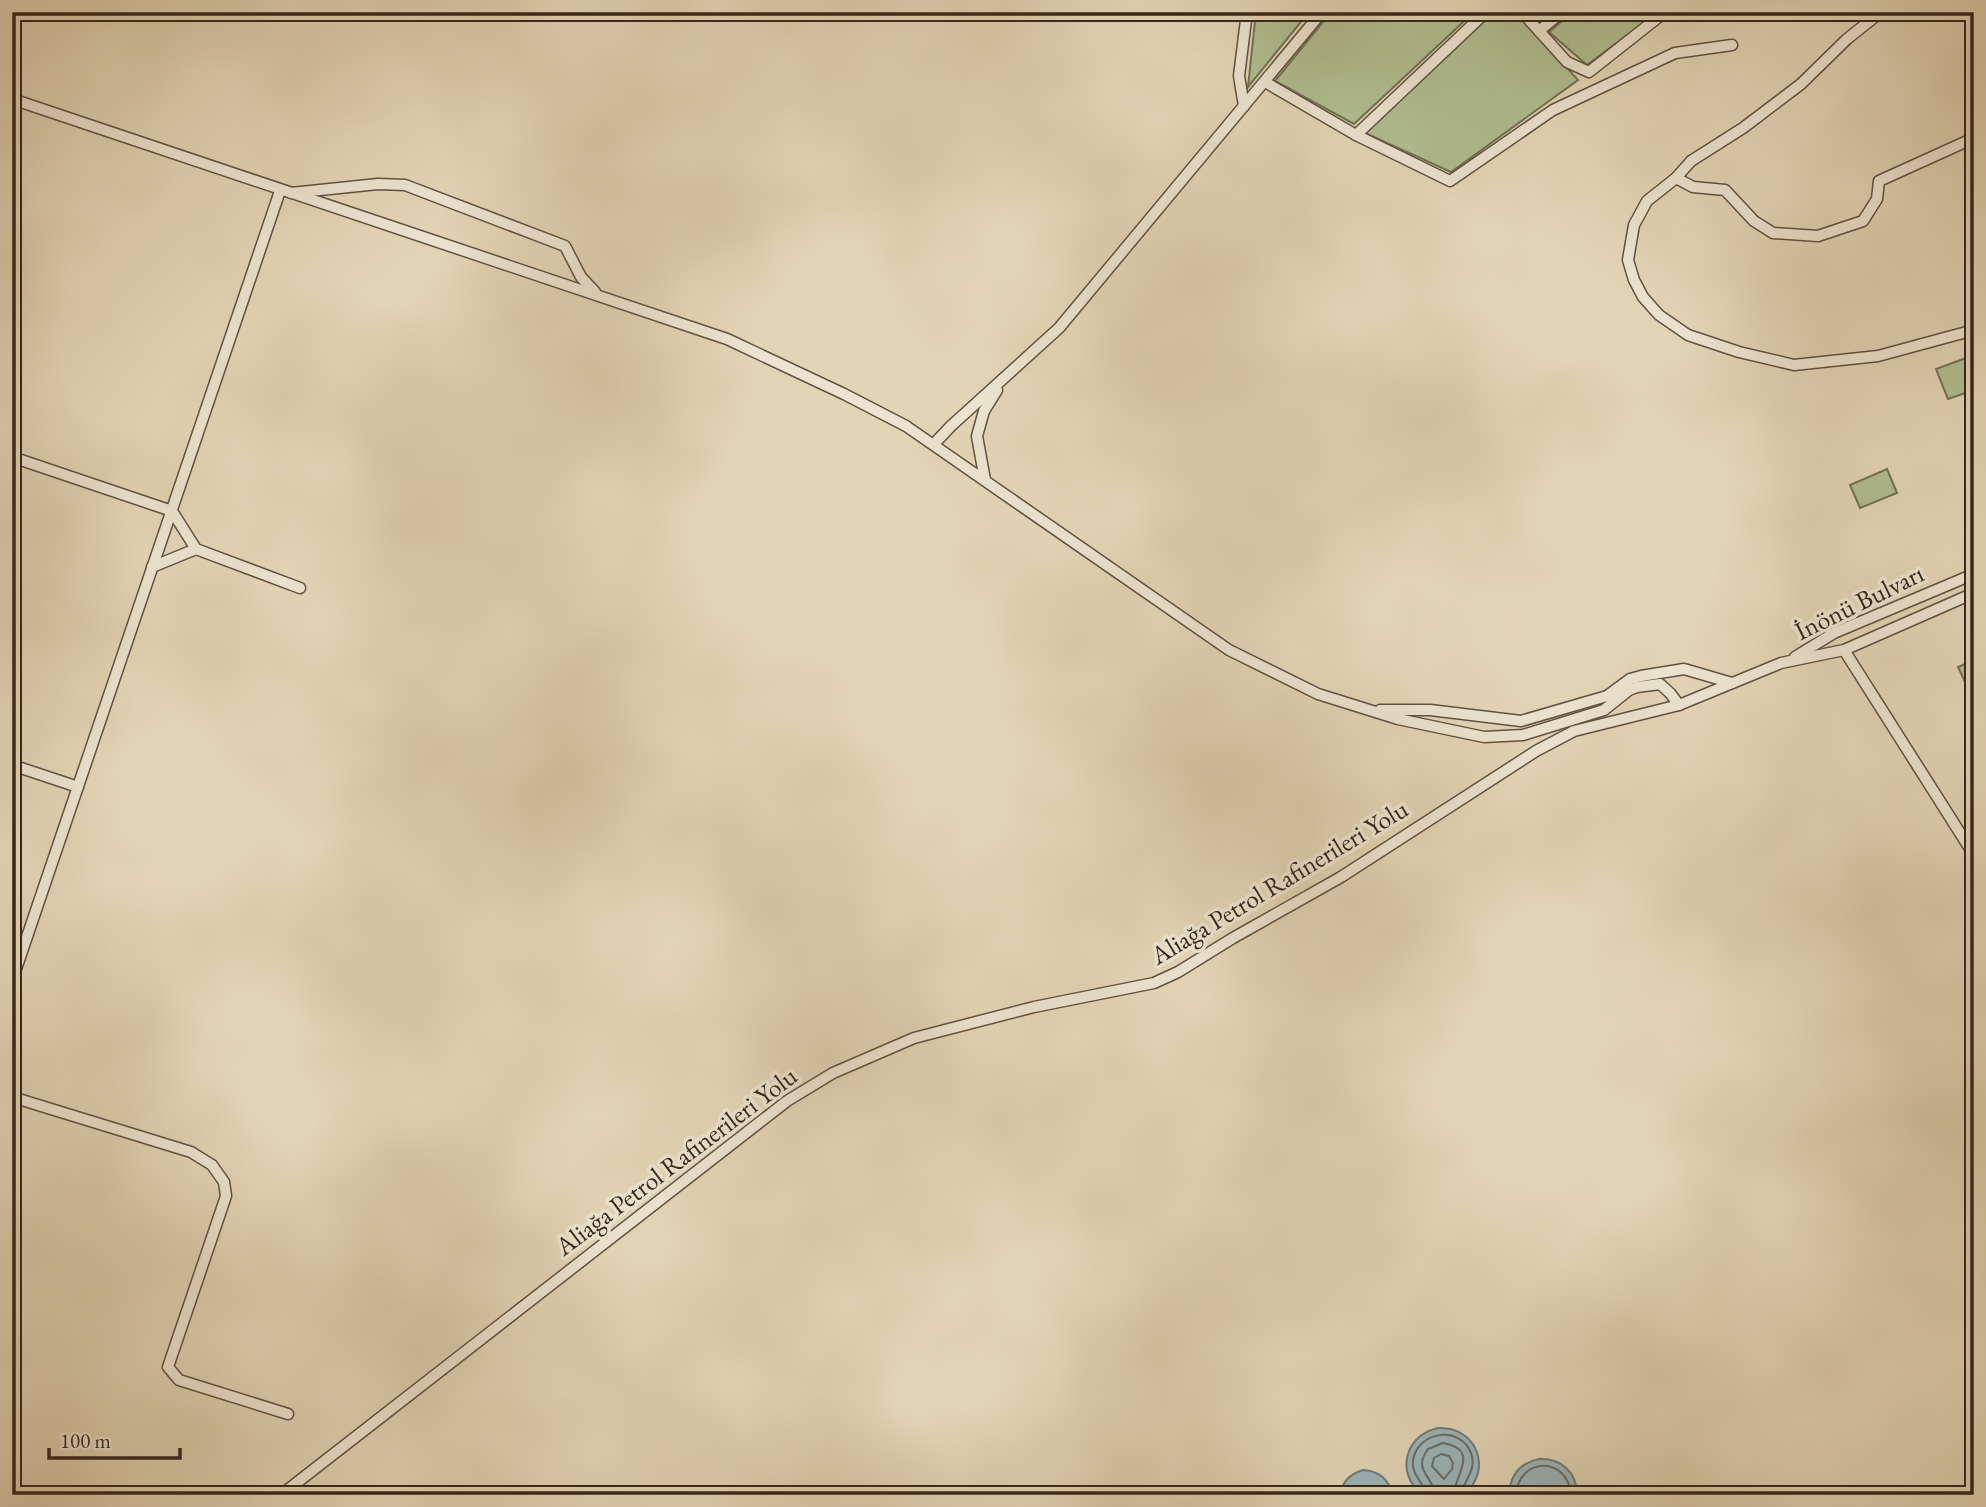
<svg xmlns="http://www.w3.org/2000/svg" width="1986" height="1507" font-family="'EB Garamond',serif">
<rect width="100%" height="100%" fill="#e2d5b6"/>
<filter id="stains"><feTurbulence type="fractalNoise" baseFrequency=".00286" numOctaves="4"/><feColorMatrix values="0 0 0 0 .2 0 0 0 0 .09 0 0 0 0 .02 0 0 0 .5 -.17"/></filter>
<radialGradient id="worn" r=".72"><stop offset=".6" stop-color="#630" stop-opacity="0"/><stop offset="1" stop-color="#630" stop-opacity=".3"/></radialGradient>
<g fill="#b0be91" stroke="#727256" stroke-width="2">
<polygon points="1256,12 1309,12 1248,87"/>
<polygon points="1331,12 1474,12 1354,124 1275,81"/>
<polygon points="1494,12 1517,12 1578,80 1451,172 1365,133"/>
<polygon points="1573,12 1658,12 1587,65 1549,32"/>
<polygon points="1974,355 1974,390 1948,399 1936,369"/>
<polygon points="1887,469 1897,493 1860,508 1850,485"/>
<polygon points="1974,660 1974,701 1958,667"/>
</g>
<g fill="#9bb5ba" stroke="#727c7a" stroke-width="2">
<path d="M 1438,1428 C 1477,1426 1494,1471 1463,1495 L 1422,1495 C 1395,1473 1405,1435 1438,1428 Z"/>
<path d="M 1539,1459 C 1561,1458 1577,1472 1577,1495 L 1509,1495 C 1510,1476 1520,1463 1539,1459 Z"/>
<path d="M 1363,1470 C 1379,1471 1389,1479 1392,1495 L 1340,1495 C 1342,1481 1350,1474 1363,1470 Z"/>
</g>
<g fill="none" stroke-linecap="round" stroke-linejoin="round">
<g stroke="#686e6a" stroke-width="2">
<polygon points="1441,1454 1449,1456 1453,1463 1452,1469 1444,1479 1432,1466 1434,1458"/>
<path d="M 1426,1495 C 1424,1482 1411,1475 1413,1460 C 1418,1431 1460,1425 1471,1453 C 1478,1473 1460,1481 1464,1495"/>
<path d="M 1435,1495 C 1433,1475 1412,1471 1428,1449 L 1443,1443 C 1482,1450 1453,1477 1454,1495"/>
<path d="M 1516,1495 C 1519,1456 1568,1456 1571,1495"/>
</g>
<defs>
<g id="minor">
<polyline points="1522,12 1567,62 1589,72 1665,12"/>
<polyline points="1881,12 1847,39 1801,84 1743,128 1691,161 1676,178 1647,201 1634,225 1628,260 1634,280 1643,297 1659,315 1688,335 1739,352 1794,365 1878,356 1974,330"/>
<polyline points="1539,31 1562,12"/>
<polyline points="1265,82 1356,135 1450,181 1553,110 1675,53 1732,45"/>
<polyline points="12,99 727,339 844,394 906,426 1229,650 1318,694 1398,719 1484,737 1523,735 1604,710 1629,690 1637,687 1660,684 1670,693 1679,705"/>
<polyline points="1244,106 1239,76 1247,12"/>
<polyline points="1356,135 1486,12"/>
<polyline points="1676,178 1693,187 1725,190 1754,221 1773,233 1818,236 1863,221 1877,199 1879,181 1974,138"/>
<polyline points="291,193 378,184 405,185 565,246 581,277 595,292"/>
<polyline points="934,444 951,426 1059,328 1322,12"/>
<polyline points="12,457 172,511 196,549 300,588"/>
<polyline points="985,480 977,436 984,411 997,390"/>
<polyline points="152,567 196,549"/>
<polyline points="1844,650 1974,855"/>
<polyline points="1795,657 1834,633 1974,574"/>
<polyline points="1380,710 1430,710 1521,721 1607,696 1630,679 1641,676 1684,669 1732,683"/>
<polyline points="12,765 78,787"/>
<polyline points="12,981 280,191"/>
<polyline points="12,1097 191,1152 212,1165 224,1182 226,1196 168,1367 179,1380 288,1414"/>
<polyline points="281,1495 787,1101 833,1073 914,1038 1034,1007 1154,983 1178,972 1233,938 1341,877 1536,751 1574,731 1679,705 1781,663 1844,650 1974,593"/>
</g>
</defs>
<use href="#minor" stroke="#605242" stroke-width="13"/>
<use href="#minor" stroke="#ece4d0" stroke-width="10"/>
</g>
<g text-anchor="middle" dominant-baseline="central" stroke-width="7" stroke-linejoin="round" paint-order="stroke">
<g font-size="26" fill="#35271b" stroke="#ece4d0">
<text transform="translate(1859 602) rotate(-26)">İnönü Bulvarı</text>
<text transform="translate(1279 882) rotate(-31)">Aliağa Petrol Rafinerileri Yolu</text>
<text transform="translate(676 1161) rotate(-37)">Aliağa Petrol Rafinerileri Yolu</text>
</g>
</g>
<rect width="1986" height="1507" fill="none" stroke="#e2d5b6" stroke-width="42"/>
<rect x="14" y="14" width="1958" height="1479" fill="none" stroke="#35271b" stroke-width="3.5"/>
<rect x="21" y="21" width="1944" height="1465" fill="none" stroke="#35271b" stroke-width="2"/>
<path d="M49 1448v10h131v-10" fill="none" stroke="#35271b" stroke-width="3.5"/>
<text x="60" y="1448" font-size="21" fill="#35271b" stroke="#ece4d0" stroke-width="5" paint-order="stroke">100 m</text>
<rect width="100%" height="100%" filter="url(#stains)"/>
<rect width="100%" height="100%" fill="url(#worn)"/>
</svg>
